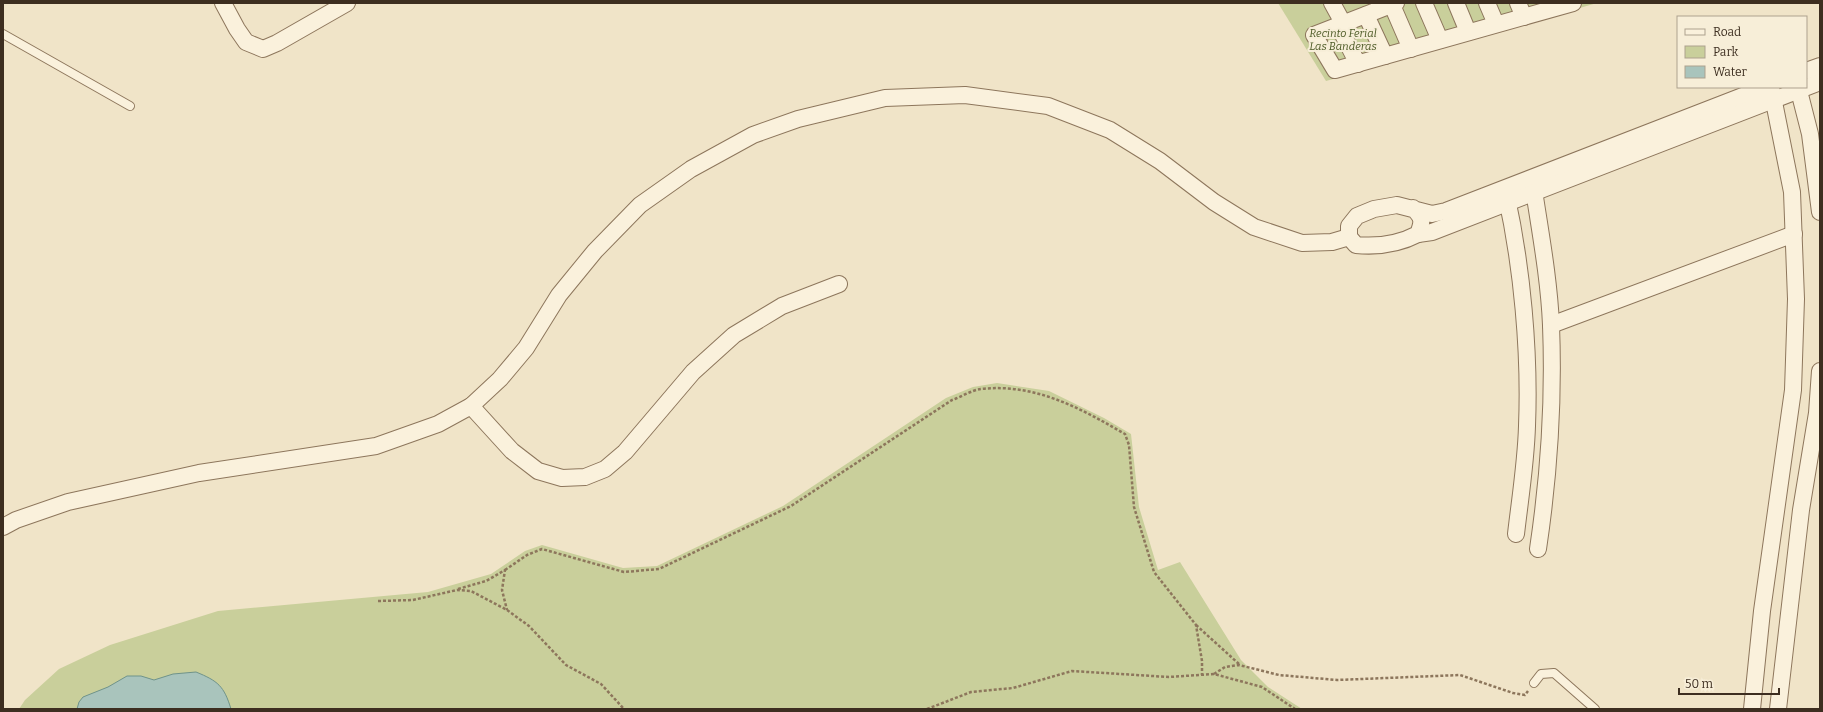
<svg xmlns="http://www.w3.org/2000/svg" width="1823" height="712" font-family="Bitter,serif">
<rect width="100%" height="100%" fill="#f0e4c8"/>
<g fill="#c9cf9b">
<polygon points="1278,3 1597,3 1326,81"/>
<polygon points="997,383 1049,391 1104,418 1131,434 1139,507 1158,570 1180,562 1241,660 1268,687 1302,709 19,709 25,700 59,669 110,645 218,611 428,592 491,574 525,551 542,545 623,568 657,566 783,506 946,398 973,387"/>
</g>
<path fill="#a9c4bc" stroke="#6f938a" d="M 196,672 C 218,681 224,686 231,709 L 77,709 L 79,702 L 83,697 L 108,687 L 127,676 L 141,676 L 154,680 L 173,674 Z"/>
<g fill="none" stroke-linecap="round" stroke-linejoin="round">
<defs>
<g id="service">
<polyline points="3,34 130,106"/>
<polyline points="1534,683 1541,674 1554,673 1595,709"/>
</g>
<g id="minor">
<polyline points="223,3 237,29 246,42 263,49 277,43 347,3"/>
<polyline points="1332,3 1343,23"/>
<polyline points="1396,3 1314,35 1335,70 1573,3"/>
<polyline points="1424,3 1440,40"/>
<polyline points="1456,3 1468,32"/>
<polyline points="1487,3 1496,24"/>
<polyline points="1518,3 1524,17"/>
<polyline points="1392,5 1411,49"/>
<polyline points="1366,15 1385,56"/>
<polyline points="1338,25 1358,64"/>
<polyline points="1806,71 1820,66"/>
<polyline points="1798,87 1810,134 1820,212"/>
<path d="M 1533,184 C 1540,231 1549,278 1551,325 C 1554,400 1549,475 1538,549"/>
<path d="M 1506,194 C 1522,266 1530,352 1527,426 C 1526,462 1520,499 1516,534"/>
<path d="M 1413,208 C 1423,218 1423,221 1418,234 C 1399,244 1377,247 1356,245 L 1349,237 L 1349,226 L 1357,216 L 1374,209 L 1397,205 L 1432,214 L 1446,211 L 1766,87"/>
<polyline points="1418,234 1432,232 1820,82"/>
<polyline points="1551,325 1794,234"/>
<polyline points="471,406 512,451 538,471 562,478 585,477 605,469 625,452 693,372 734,335 782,306 839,284"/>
<polyline points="3,527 16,520 68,502 199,473 376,446 438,424 471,406 500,379 526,348 559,295 595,251 640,205 691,169 753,135 798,119 885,98 965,95 1048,106 1110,130 1160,161 1214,202 1254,227 1302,243 1332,242 1349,237"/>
<polyline points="1752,709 1762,611 1793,390 1796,299 1792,192 1771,87"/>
<polyline points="1778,709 1801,510 1817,413 1820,371"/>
</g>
</defs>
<use href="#service" stroke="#8d765c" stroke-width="10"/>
<use href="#minor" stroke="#8d765c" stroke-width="18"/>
<g stroke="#8d765c" stroke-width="2.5" stroke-dasharray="3 2" stroke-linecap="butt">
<path d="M 505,570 L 527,555 L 542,549 L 624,572 L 659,569 L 791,506 L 952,400 C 961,397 972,390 981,389 C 1035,383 1080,408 1125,434 L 1129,445 L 1134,507 L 1154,572 L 1196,625 L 1202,661 L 1202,675"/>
<polyline points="458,589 486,581 505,570 502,590 507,610"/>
<polyline points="378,601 413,600 457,590 471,591 507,610 529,626 566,665 601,684 624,709"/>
<polyline points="1196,625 1239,664"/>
<polyline points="1214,674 1225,667 1239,665 1279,675 1337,680 1460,675 1513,693 1525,695 1528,691"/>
<polyline points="927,709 971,692 1013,688 1072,671 1169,677 1214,674 1262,687 1295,709"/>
</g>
<use href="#service" stroke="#faf1dc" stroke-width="8"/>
<use href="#minor" stroke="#faf1dc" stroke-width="16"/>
</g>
<g text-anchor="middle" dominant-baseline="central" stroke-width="4" stroke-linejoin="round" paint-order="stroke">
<g font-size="11" font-style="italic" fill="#4d5a26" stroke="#f7eed8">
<text x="1343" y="33">Recinto Ferial<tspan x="1343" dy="13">Las Banderas</tspan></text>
</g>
</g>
<rect width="1823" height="712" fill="none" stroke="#3d2e20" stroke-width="8"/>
<rect x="1677" y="16" width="130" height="72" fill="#f7eed8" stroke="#ada18e"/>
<rect x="1685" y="29" width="20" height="6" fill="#faf1dc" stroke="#ada18e"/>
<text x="1713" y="36" font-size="12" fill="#3d2e20">Road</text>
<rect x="1685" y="46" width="20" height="12" fill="#c9cf9b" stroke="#ada18e"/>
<text x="1713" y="56" font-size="12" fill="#3d2e20">Park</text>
<rect x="1685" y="66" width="20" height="12" fill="#a9c4bc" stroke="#ada18e"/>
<text x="1713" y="76" font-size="12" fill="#3d2e20">Water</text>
<path d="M1679 688v6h100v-6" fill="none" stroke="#3d2e20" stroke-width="2"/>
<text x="1685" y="688" font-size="12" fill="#3d2e20" stroke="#f7eed8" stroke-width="3" paint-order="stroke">50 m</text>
</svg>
